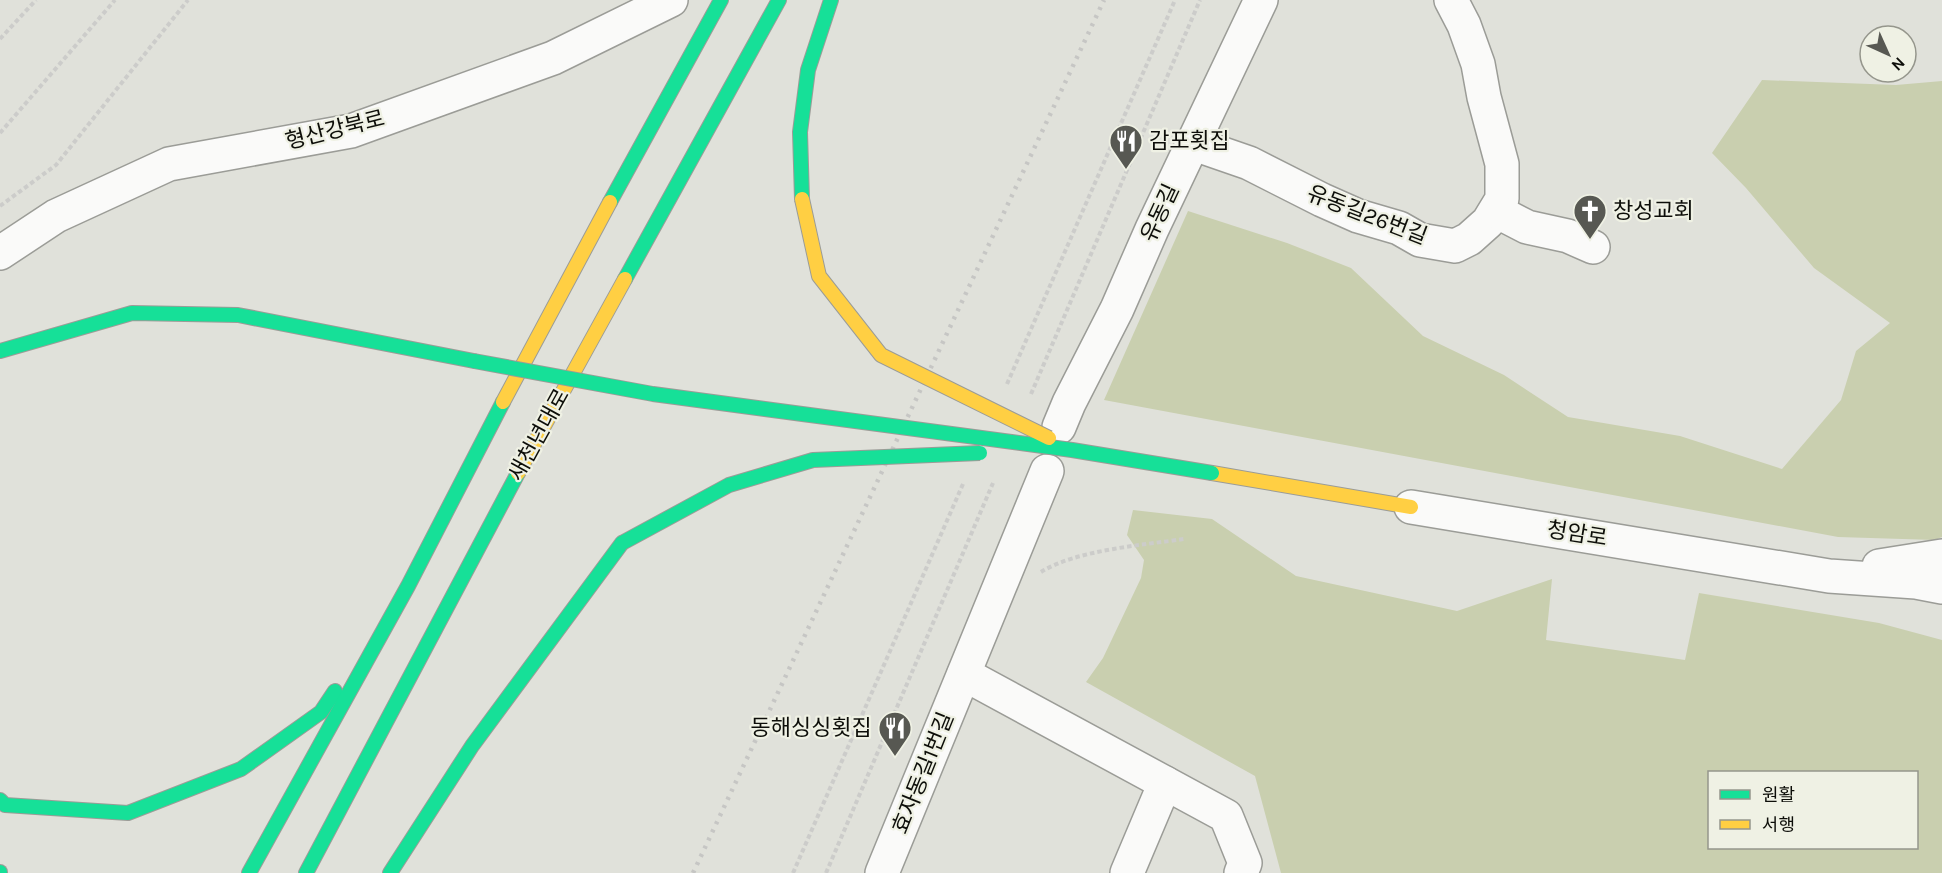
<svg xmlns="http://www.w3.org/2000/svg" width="1942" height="873" font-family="Karla,'Noto Sans KR',sans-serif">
<rect width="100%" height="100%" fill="#e0e1da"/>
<g fill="#c9cfaf" fill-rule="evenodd">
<polygon points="1762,80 1896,85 1942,81 1942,537 1935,540 1838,537 1104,400 1188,211 1287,243 1351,268 1423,336 1504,375 1568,417 1680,436 1782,469 1841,400 1856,351 1890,323 1814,268 1746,188 1712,153"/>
<path d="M 1133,510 L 1212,519 L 1296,576 L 1457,611 L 1552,579 L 1546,640 L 1685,660 L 1699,593 L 1879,623 L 1942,640 L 1942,873 L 1281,873 L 1255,776 L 1086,682 L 1103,658 L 1141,578 L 1144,560 L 1127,535 ZM 1710,772 L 1916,772 L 1916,848 L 1710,848 Z"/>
</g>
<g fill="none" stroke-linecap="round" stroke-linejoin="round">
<defs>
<g id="street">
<polyline points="1194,144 1249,163 1322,200 1358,216 1399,228 1420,240 1455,246 1469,239 1488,222 1502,199 1502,164 1484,97 1478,64 1464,25 1451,0"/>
<polyline points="1496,211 1527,227 1568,236 1593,247"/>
<polyline points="0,253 56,216 169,164 351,131 553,58 671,0"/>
<polyline points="1059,427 1069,403 1117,309 1152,229 1261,0"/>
<polyline points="1411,507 1829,576 1916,582 1942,587"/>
<polyline points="1879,566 1942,556"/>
<polyline points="964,674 1226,816 1245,863 1241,873"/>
<polyline points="882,873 1047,471"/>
<polyline points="1127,873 1165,783"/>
</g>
<g id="fast">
<polyline points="802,199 800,132 808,70 831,0"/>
<polyline points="610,202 721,0"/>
<polyline points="625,279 779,0"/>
<polyline points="0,351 132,313 238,315 474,361"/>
<polyline points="0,800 5,805 128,813 241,769 321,712 335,691"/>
<polyline points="0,872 0,873"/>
<polyline points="249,873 408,586 503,402"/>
<polyline points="306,873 518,473"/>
<polyline points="390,873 472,746 622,543"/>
</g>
<g id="slow">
<polyline points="503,402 610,202"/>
<polyline points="518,473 625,279"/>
<polyline points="1212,473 1411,507"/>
</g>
</defs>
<use href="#street" stroke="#9b9c97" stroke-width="36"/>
<use href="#fast" stroke="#9b9c97" stroke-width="16"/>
<use href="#slow" stroke="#9b9c97" stroke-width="16"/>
<g stroke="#ccccca" stroke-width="4" stroke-dasharray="4.5 3" stroke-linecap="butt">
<polyline points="0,39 36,0"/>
<polyline points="0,133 115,0"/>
<polyline points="0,206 56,165 188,0"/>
<polyline points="1007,384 1175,0"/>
<polyline points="1031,394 1200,0"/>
<path d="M 1041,572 C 1076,550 1143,545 1184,539"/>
<polyline points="793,873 963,484"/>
<polyline points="826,873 993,483"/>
</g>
<use href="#street" stroke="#fafaf9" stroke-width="33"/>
<use href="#fast" stroke="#16e098" stroke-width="14"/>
<use href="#slow" stroke="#ffcf43" stroke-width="14"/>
<polyline stroke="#c6c6c4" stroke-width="4.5" stroke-dasharray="3 6" stroke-linecap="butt" points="693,873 1104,0"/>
<defs>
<g id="fast-bridge">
<polyline points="474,361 653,394 1072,450 1212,473"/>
<polyline points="622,543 729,485 813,460 980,453"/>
</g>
<polyline id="slow-bridge" points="802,199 819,276 881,355 1049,438"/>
</defs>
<use href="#fast-bridge" stroke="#9b9c97" stroke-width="16" stroke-linecap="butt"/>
<use href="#slow-bridge" stroke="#9b9c97" stroke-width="16" stroke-linecap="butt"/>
<use href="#fast-bridge" stroke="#16e098" stroke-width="14"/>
<use href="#slow-bridge" stroke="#ffcf43" stroke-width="14"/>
</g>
<defs>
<symbol id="restaurant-pin" viewBox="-11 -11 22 30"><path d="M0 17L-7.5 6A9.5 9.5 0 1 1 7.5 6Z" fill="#575852" stroke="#eff1e4"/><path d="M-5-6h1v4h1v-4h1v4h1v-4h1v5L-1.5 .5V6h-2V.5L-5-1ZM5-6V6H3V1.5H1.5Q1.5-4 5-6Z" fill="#fff"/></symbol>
<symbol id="church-pin" viewBox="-11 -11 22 30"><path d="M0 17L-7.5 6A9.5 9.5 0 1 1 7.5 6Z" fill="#575852" stroke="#eff1e4"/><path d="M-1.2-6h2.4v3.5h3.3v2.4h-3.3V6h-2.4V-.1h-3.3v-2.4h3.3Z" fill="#fff"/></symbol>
</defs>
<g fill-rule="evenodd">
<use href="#restaurant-pin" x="1107" y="122" width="38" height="52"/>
<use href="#church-pin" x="1571" y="192" width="38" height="52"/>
<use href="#restaurant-pin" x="876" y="709" width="38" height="52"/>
</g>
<g text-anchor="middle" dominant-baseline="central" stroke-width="4.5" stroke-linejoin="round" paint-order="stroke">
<g font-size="22" fill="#0d0e09" stroke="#eff1e4">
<text transform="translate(335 130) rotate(-14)">형산강북로</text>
<text transform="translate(1160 213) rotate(-65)">유동길</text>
<text transform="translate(1367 215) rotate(21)">유동길26번길</text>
<text transform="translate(539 435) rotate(-61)">새천년대로</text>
<text transform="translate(1577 534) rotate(9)">청암로</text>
<text transform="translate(923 773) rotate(-68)">효자동길1번길</text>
</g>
<g font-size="22" fill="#0d0e09" stroke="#eff1e4" text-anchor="start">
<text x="1149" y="141">감포횟집</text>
<text x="1613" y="211">창성교회</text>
<text x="872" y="728" text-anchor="end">동해싱싱횟집</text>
</g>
</g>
<rect x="1708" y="771" width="210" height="78" fill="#eff1e4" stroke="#95968c" stroke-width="1.5"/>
<rect x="1720" y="790" width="30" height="9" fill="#16e098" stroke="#95968c" stroke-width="1.5"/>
<text x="1762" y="801" font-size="18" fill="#0d0e09">원활</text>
<rect x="1720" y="820" width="30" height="9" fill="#ffcf43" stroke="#95968c" stroke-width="1.5"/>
<text x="1762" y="831" font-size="18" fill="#0d0e09">서행</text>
<g transform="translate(1888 54) rotate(135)"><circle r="28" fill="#eff1e4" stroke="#95968c" stroke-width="1.5"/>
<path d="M0-4.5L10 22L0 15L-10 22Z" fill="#575852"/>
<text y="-9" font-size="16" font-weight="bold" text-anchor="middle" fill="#0d0e09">N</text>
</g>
</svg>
